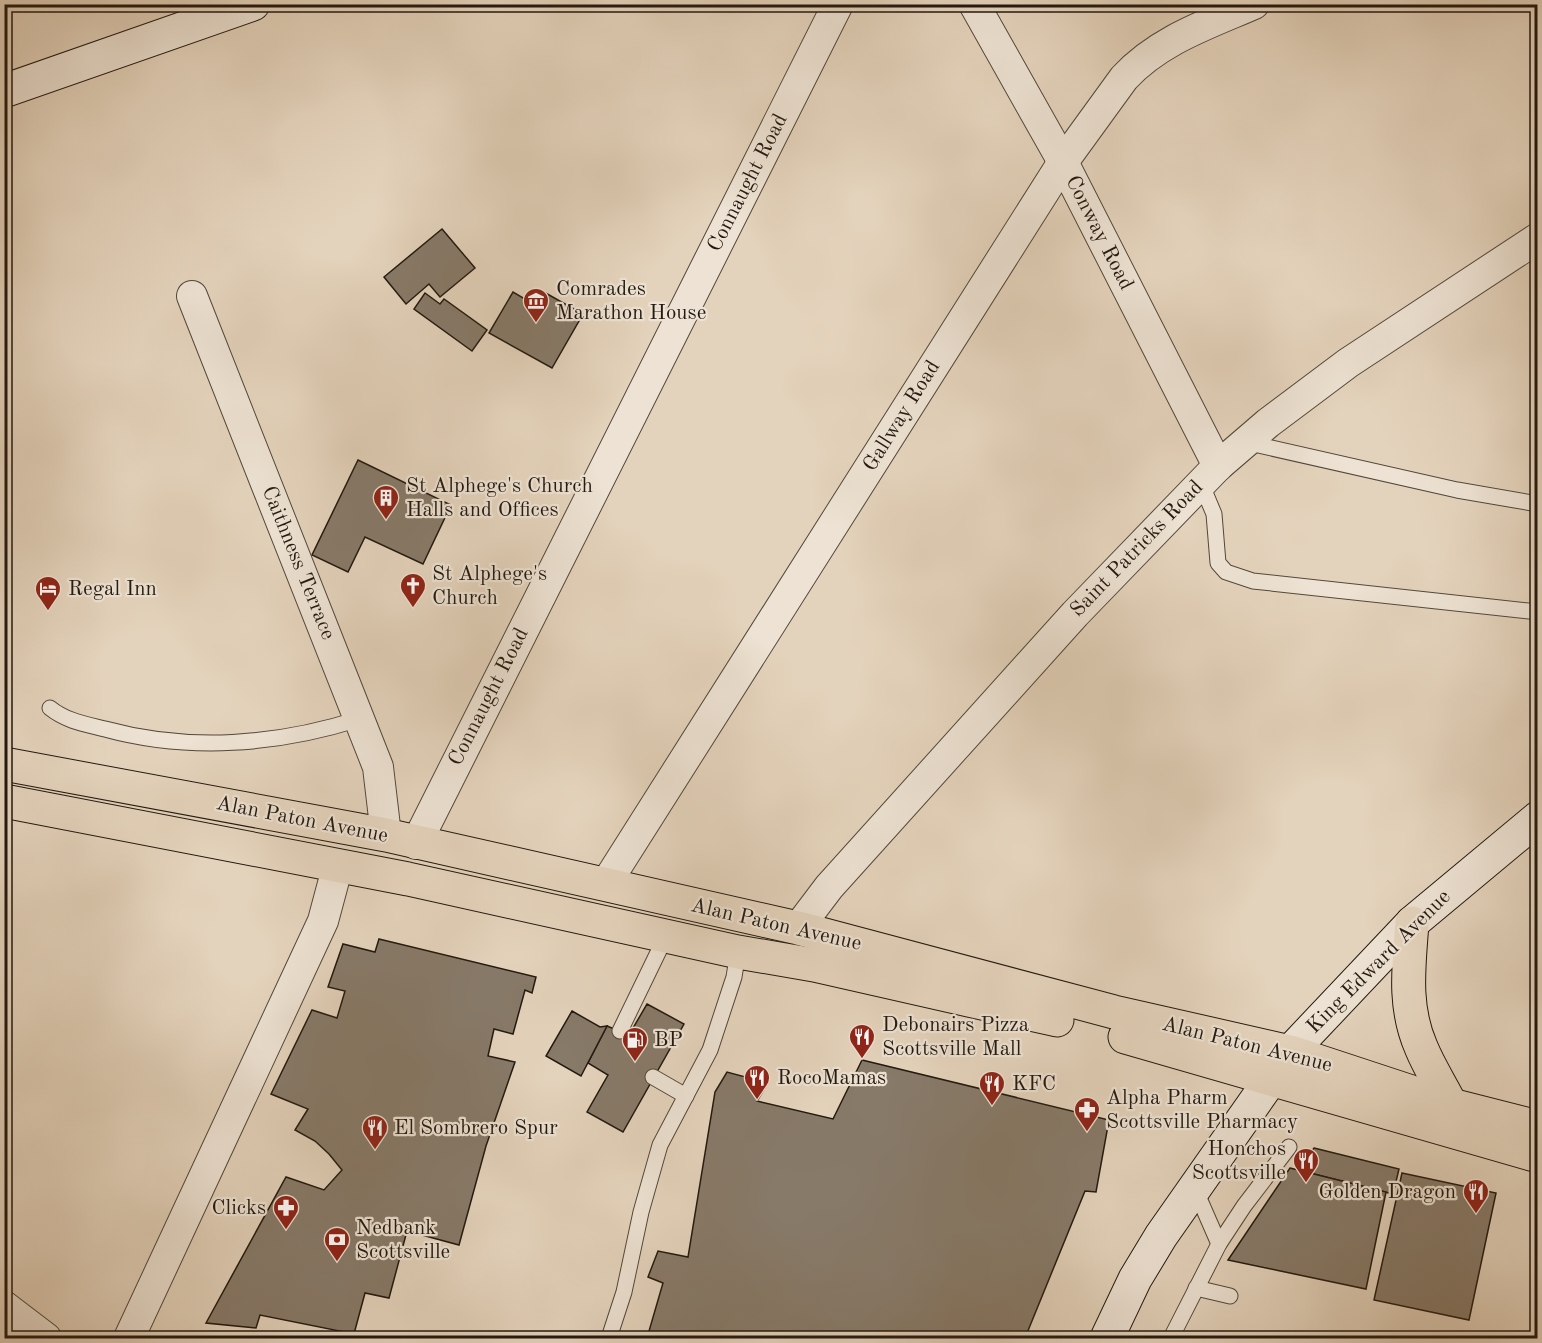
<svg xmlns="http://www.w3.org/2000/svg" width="1542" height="1343" font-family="'Old Standard TT',serif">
<rect width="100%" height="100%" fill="#e4d3bc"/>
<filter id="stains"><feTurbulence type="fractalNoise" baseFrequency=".00333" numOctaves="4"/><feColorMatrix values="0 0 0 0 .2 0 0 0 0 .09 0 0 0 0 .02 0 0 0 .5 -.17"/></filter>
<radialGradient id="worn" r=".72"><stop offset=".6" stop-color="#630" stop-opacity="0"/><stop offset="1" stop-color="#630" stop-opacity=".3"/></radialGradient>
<g fill="#877a69" stroke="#221910" stroke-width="1.5">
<polygon points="442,229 475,268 440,297 429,284 406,304 384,277"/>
<polygon points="542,291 583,314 552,368 489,333 513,292 535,305"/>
<polygon points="425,293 440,304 444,299 487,330 472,351 414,309"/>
<polygon points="358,460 451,505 423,564 365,537 348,572 312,555"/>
<polygon points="379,939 536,977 532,993 525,990 513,1034 494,1029 488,1056 515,1062 486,1146 459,1245 407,1231 389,1298 365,1293 354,1334 260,1315 256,1328 206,1323 286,1177 324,1190 342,1170 329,1154 315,1141 295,1130 308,1109 271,1094 312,1010 337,1018 345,991 328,987 343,944 375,952"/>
<polygon points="647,1004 684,1024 623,1132 587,1112 608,1075 588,1063 607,1026 629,1035"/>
<polygon points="572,1011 600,1027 607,1026 581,1076 546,1056"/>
<polygon points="862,1060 1109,1120 1096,1192 1085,1191 1025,1338 647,1338 663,1283 648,1277 658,1251 688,1257 715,1092 727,1072 768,1083 757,1101 833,1119"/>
<polygon points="1314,1148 1399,1169 1393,1194 1298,1170"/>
<polygon points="1290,1168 1386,1192 1366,1289 1228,1260"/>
<polygon points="1402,1173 1496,1193 1469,1320 1374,1300"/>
</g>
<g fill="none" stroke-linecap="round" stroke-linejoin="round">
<defs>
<g id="lane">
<polyline points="1245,442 1457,490 1538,504"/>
<polyline points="1201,483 1214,514 1218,563 1226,572 1253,581 1538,612"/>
<path d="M 50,708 C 66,721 85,724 105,729 C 189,752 277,745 359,719"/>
<polyline points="620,1031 666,936"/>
<polyline points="653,1077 686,1096"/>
<polyline points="1195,1189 1219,1244"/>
<polyline points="1196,1288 1230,1296"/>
<polyline points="609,1338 624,1292 641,1212 660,1145 710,1050 734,977 738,952"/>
<polyline points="1171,1338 1219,1244 1244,1206 1289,1147"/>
</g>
<g id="street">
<polyline points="974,4 1063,162 1218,466"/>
<polyline points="192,296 378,767 386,835"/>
<polyline points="416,844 838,4"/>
<path d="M 605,885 L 1063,162 L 1124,78 C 1159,40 1208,24 1254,4"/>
<polyline points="798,928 829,887 1075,614 1218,466 1268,423 1348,363 1538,238"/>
<polyline points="4,1306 46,1338"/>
<polyline points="129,1338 323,921 338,865"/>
</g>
<g id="secondary">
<polyline points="4,91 253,4"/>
<polyline points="1107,1338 1135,1279 1161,1236 1290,1052 1412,923 1538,818"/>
</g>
<g id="primary">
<polyline points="4,764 386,835 798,928 1114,1012 1290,1052 1451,1105 1538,1127"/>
<polyline points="4,801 408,879 738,952 814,965 1057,1020"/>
<path d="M 1412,923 C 1409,965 1403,1006 1421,1047 C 1429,1067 1441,1085 1451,1105"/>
<polyline points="1125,1037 1538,1156"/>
</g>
</defs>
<use href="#lane" stroke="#52483b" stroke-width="17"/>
<use href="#street" stroke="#52483b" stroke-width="32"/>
<use href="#secondary" stroke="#221910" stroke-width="35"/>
<use href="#primary" stroke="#221910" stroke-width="35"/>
<use href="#lane" stroke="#ede2d3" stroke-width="15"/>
<use href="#street" stroke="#ede2d3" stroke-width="30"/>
<use href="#secondary" stroke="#ede2d3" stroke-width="33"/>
<use href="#primary" stroke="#e4d3bc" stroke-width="33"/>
</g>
<defs>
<symbol id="museum-pin" viewBox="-11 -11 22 30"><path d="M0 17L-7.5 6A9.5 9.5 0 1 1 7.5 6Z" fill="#8f2418" stroke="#ede2d3"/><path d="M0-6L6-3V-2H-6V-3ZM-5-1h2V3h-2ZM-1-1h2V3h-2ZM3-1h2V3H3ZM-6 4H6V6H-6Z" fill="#fff"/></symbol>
<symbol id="building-pin" viewBox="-11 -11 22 30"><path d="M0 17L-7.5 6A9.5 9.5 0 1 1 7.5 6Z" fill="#8f2418" stroke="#ede2d3"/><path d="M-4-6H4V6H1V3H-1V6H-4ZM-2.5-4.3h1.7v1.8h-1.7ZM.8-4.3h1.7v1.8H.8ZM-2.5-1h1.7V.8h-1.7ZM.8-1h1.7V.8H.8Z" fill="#fff"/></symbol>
<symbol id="church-pin" viewBox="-11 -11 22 30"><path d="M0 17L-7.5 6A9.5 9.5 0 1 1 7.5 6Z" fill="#8f2418" stroke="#ede2d3"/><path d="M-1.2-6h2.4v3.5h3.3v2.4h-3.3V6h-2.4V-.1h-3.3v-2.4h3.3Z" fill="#fff"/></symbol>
<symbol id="hotel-pin" viewBox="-11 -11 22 30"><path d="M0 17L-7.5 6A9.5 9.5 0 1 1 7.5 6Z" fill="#8f2418" stroke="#ede2d3"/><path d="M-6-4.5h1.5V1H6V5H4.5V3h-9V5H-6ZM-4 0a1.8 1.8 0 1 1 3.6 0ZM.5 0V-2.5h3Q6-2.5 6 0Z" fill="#fff"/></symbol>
<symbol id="restaurant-pin" viewBox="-11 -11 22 30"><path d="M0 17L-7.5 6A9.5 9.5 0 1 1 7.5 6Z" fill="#8f2418" stroke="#ede2d3"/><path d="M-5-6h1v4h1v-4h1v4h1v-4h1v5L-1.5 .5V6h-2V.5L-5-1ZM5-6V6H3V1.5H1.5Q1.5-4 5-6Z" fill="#fff"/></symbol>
<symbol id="fuel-pin" viewBox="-11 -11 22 30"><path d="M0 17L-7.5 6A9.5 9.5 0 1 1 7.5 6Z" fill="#8f2418" stroke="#ede2d3"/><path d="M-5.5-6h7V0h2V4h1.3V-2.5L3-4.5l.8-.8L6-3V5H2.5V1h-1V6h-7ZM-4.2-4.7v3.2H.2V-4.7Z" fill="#fff"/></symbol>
<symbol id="pharmacy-pin" viewBox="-11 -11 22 30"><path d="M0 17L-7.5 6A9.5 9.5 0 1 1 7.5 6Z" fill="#8f2418" stroke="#ede2d3"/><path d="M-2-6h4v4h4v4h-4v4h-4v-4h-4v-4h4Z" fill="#fff"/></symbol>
<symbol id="bank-pin" viewBox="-11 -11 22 30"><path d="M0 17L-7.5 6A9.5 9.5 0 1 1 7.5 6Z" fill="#8f2418" stroke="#ede2d3"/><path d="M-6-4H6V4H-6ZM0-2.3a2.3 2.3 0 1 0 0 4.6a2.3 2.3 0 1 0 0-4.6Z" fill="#fff"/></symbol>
</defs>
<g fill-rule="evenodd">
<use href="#museum-pin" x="521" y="286" width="30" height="40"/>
<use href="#building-pin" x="371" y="483" width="30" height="40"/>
<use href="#church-pin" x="398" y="571" width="30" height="40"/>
<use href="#hotel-pin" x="33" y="574" width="30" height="40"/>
<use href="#restaurant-pin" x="847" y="1022" width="30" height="40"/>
<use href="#fuel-pin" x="620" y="1025" width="30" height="40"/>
<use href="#restaurant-pin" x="742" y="1063" width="30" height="40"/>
<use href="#restaurant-pin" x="977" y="1069" width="30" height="40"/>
<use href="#pharmacy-pin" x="1072" y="1095" width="30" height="40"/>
<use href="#restaurant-pin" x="360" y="1113" width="30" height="40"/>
<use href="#restaurant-pin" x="1291" y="1146" width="30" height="40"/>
<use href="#restaurant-pin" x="1461" y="1177" width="30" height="40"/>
<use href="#pharmacy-pin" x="271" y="1193" width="30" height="40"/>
<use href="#bank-pin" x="322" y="1225" width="30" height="40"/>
</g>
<g text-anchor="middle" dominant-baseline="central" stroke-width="4.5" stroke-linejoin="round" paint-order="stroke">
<g font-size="21" fill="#221910" stroke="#ede2d3">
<text transform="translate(748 183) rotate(-63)">Connaught Road</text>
<text transform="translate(1099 233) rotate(63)">Conway Road</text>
<text transform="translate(902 416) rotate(-58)">Gallway Road</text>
<text transform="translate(1137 549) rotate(-46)">Saint Patricks Road</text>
<text transform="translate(298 563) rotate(68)">Caithness Terrace</text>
<text transform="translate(489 697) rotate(-63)">Connaught Road</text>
<text transform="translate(302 820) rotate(11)">Alan Paton Avenue</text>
<text transform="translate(776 925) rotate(13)">Alan Paton Avenue</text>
<text transform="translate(1379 962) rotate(-45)">King Edward Avenue</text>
<text transform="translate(1247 1045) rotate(14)">Alan Paton Avenue</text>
</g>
<g font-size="21" fill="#221910" stroke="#ede2d3" text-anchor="start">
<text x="556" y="289">Comrades<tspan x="556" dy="24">Marathon House</tspan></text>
<text x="406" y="486">St Alphege's Church<tspan x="406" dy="24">Halls and Offices</tspan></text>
<text x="432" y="574">St Alphege's<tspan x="432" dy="24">Church</tspan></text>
<text x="68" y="589">Regal Inn</text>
<text x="882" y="1025">Debonairs Pizza<tspan x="882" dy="24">Scottsville Mall</tspan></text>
<text x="654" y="1040">BP</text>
<text x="777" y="1078">RocoMamas</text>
<text x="1012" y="1084">KFC</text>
<text x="1106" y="1098">Alpha Pharm<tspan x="1106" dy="24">Scottsville Pharmacy</tspan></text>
<text x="394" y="1128">El Sombrero Spur</text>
<text x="1286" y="1149" text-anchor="end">Honchos<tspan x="1286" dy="24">Scottsville</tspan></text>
<text x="1456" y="1192" text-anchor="end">Golden Dragon</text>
<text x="266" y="1208" text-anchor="end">Clicks</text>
<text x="356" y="1228">Nedbank<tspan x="356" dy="24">Scottsville</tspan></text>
</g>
</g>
<rect width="1542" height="1343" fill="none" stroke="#e4d3bc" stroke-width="24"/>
<rect x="6" y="6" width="1530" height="1331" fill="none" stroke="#221910" stroke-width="3"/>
<rect x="12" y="12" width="1518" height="1319" fill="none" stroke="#221910" stroke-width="1.5"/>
<rect width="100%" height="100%" filter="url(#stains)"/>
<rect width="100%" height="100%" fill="url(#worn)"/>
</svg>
